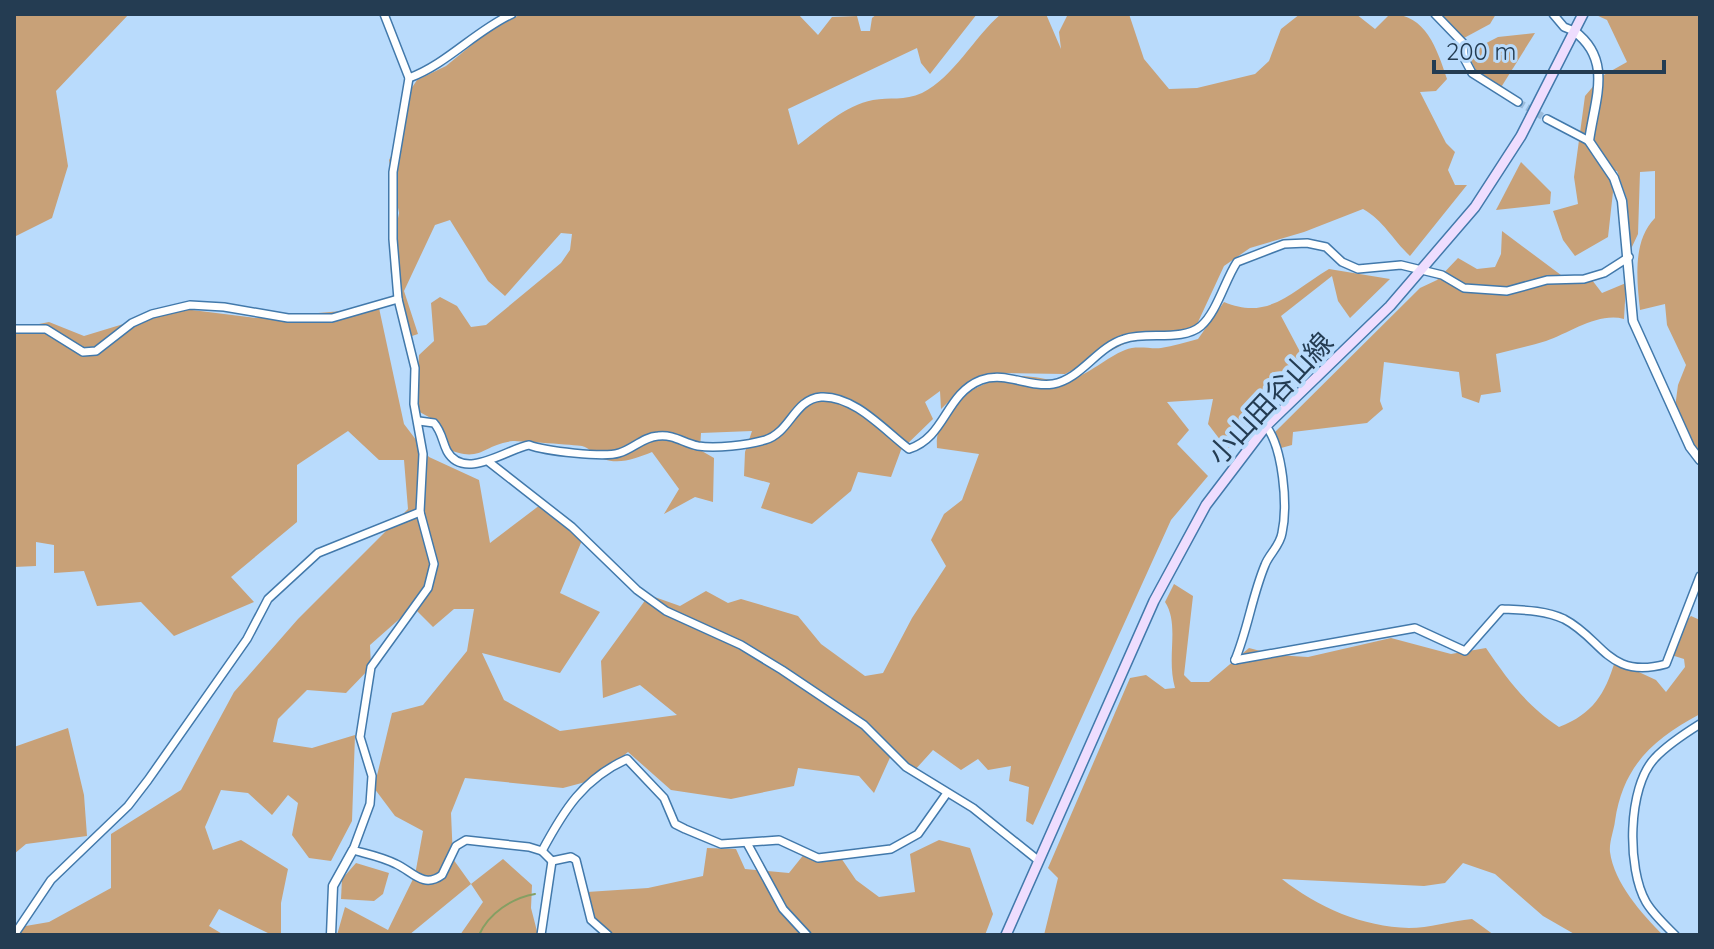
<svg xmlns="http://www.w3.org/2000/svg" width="1714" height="949" font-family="Quicksand,'Noto Sans JP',sans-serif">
<rect width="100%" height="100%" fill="#b9dbfc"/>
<g fill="#c8a178">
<polygon points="14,14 129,14 56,91 68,166 52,218 14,237"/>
<path d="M 521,14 L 798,14 L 818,35 L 832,17 L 857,16 L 861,31 L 870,31 L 872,18 L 877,14 L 977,14 L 930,74 L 921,63 L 917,48 L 788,109 L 798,145 C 820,129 845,105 873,100 C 890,97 904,101 922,93 C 954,77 974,37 1001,14 L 1046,14 L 1061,49 L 1059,32 L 1068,14 L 1129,14 L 1144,59 L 1169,89 L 1197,88 L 1255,74 L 1269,61 L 1281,29 L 1300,14 L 1356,14 L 1375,29 L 1390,14 C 1426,14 1437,49 1447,79 L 1436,91 L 1420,92 L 1446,143 L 1455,152 L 1448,170 L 1455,185 L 1467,185 L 1410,256 C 1392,239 1384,221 1363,209 L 1304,232 L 1250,248 L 1224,266 L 1192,335 L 1128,342 L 1065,374 L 997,373 L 972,379 L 941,409 L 940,391 L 925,402 L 933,419 L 901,450 L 891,477 L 858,472 L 851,491 L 812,524 L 761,508 L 770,483 L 744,476 L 745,452 L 752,431 L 701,433 L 700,450 L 714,458 L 713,502 L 695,497 L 664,514 L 679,489 L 652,452 C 637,458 620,465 603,459 C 596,457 590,448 582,446 C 575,445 520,441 513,441 C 480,445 482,465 443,447 L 436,421 L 416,410 L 419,355 L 434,341 L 431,303 L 440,297 L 457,306 L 471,327 L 486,325 L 561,263 L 570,250 L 572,234 L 561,233 L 505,296 L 488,281 L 450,220 L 435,225 L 404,291 L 418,334 L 406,338 L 391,275 L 390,259 L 399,213 L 389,160 L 402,136 L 411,89 L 417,80 L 446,66 L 485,34 Z"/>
<polygon points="1441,14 1496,14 1490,24 1464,38"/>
<path d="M 1594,14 L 1700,14 L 1700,456 L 1674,415 L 1678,385 L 1686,365 L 1667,325 L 1665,304 L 1640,310 C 1637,281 1632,241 1655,218 L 1655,171 L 1640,172 L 1638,234 L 1631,249 L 1627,199 L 1617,171 L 1609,170 L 1613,192 L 1608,237 L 1575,256 L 1563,240 L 1553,211 L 1578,204 L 1574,177 L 1585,96 L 1602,76 L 1627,62 L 1607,20 Z"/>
<polygon points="1535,33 1500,89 1480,78 1467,53 1498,37"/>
<polygon points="1521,162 1551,192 1550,204 1496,210"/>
<path d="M 1502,231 L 1573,284 L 1592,280 L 1602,293 L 1626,283 L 1624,319 C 1598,312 1570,333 1546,341 C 1529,346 1513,350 1496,354 L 1501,392 L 1481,395 L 1479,403 L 1462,397 L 1459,372 L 1384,362 L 1380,401 L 1383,409 L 1367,423 L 1293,432 L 1292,445 L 1281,448 L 1275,432 L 1420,288 L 1437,280 L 1458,258 L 1477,269 L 1495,267 L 1501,254 Z"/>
<path d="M 1329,269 L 1390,279 L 1350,318 L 1338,301 L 1332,276 L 1281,316 L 1306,363 L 1289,380 L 1275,378 L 1263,386 L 1259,412 L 1218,461 L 1221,441 L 1208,424 L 1213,399 L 1167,402 L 1189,430 L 1177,444 L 1208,476 L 1171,520 L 1033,825 L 1026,821 L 1029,787 L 1009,781 L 1011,766 L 988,770 L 978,759 L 961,770 L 933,750 L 914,771 L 893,751 L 874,793 L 859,776 L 798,768 L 794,786 L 731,799 L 671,790 L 628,752 L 593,780 L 563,788 L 465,778 L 451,813 L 453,859 L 471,884 L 503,859 L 532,885 L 531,908 L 538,935 L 460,935 L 483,902 L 471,884 L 409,935 L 337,935 L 345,907 L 388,930 L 415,875 L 423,831 L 395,816 L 374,788 L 392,713 L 423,705 L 467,651 L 474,609 L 454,609 L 433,627 L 413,607 L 370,645 L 371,667 L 346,693 L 307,690 L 278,719 L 273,742 L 312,748 L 355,735 L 352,821 L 331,861 L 309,858 L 292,835 L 298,803 L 288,795 L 272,815 L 248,793 L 221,790 L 205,827 L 213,850 L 241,840 L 288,869 L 281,903 L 281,935 L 272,935 L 219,909 L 209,926 L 224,935 L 14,935 L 14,928 L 49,922 L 111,888 L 111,834 L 181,790 L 234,692 L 298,619 L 408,509 L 404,460 L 379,460 L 348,431 L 297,465 L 297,522 L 231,577 L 254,602 L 174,636 L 141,602 L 97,606 L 84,571 L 54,573 L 54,545 L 36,542 L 36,566 L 14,567 L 14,329 L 49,322 L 84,336 L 176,308 L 257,318 L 379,308 L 404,424 L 429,457 L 479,480 L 490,543 L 540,505 L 583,538 L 560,593 L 600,612 L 560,673 L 482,653 L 504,700 L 560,731 L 677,715 L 640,685 L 603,698 L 601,661 L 649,595 L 680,606 L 706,591 L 728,603 L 741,599 L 798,616 L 821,644 L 865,676 L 883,673 L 912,618 L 946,566 L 931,540 L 944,514 L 962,500 L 979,454 L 937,448 C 934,406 983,376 1021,376 C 1038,376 1054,383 1071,379 C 1088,375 1107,357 1125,350 C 1136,345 1149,349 1161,348 C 1173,346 1186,342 1198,339 L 1224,302 C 1269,321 1292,291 1329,269 Z"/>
<path d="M 1174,584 L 1193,596 L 1184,675 L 1191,682 L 1209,682 L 1249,648 L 1276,655 L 1308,657 L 1391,638 L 1451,654 L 1486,648 C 1508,680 1526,705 1559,727 C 1593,714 1605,694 1615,661 L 1656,680 L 1666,692 L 1685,667 L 1684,659 L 1668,654 L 1679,629 L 1691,616 L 1700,620 L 1700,714 C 1653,739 1623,766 1615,821 C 1614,830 1609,842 1610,852 C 1614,883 1642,914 1663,935 L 1576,935 L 1543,916 L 1495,874 L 1463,863 L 1445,883 L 1424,886 L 1282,879 C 1317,907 1363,927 1409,928 C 1429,928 1451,921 1472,919 L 1494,935 L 1044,935 L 1058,878 L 1048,868 L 1130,678 L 1146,675 L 1165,689 L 1175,688 C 1166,657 1180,625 1165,602 Z"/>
<polygon points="68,728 84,795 87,836 26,844 14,854 14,747"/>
<polygon points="939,840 970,848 993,914 985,935 604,935 587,919 587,892 648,888 703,876 707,848 736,849 745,869 789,873 805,853 839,855 856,880 879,897 915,892 910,854"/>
<polygon points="356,863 389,873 383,894 374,901 341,899 342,879"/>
</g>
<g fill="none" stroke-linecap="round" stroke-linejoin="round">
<path stroke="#859f63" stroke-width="2" d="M 479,935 C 489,913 512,898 535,894"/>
<polyline stroke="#9bbbda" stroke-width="7" stroke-dasharray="7 3.5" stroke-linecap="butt" points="1518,102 1547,119"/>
<defs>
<g id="minor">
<path d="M 384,14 L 409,78 L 393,172 L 393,239 L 398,299 L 415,368 L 414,404 L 423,454 L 420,512 L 434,564 L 428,588 L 371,667 L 360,737 L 372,776 L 370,804 L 353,850 C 367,854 383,857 396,864 C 412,871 423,889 442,875 L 456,846 L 466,840 L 529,847 L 542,851 L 552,861"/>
<polyline points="1435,14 1463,43 1464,58 1472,73 1518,102"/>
<polyline points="1553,14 1564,27 1574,31"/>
<path d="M 409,78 C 447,64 475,31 512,14"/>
<polyline points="1547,119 1589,141"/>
<polyline points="14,329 46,329 83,352 96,351 132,323 152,314 190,305 224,307 288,318 332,318 398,299"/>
<path d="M 419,421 L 434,423 C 442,432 442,441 447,451 C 464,482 509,448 529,445 C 545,451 604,458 619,453 C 633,449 643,437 658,436 C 674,434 683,443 698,446 C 716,449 747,445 765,440 C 790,433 794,399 821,397 C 854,395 885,431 909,449 C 946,437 945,394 981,380 C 1006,371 1029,388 1053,384 C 1081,379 1097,347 1124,339 C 1147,331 1182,342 1201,326 C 1217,312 1225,280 1237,262 L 1284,244 L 1307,243 L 1326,247 L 1342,262 L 1358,269 L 1401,265 L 1442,275 L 1464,288 L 1507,291 L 1547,280 L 1584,279 L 1604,273 L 1629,257"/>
<polyline points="489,462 572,527 637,590 666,611 741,645 782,670 864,725 906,767 973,808 1039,861"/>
<path d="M 1235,660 L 1415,628 L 1465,651 L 1502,609 C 1522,610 1545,610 1564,619 C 1603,639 1608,680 1666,664 L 1700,576"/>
<path d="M 1235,660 C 1248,629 1252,596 1265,565 C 1269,554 1280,546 1282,533 C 1288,505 1283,448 1266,426"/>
<polyline points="747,843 783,909 807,935"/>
<path d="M 542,851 C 564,810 583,779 627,759 L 664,798 L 675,824 L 685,829 L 721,844 L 779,840 L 818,858 L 891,849 L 918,834 L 947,793"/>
<polyline points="552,861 571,857 576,860 591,920 608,935"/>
<polyline points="14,935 51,880 128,806 148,780 247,639 268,599 318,553 420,512"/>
<polyline points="541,935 552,861"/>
<path d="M 1675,935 C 1665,925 1653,914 1646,902 C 1627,869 1627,787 1655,758 C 1667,745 1684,734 1700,724"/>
</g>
<g id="tertiary">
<path d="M 1574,31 C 1613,60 1595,98 1589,141 L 1614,178 L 1622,201 L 1633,321 L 1690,447 L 1700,460"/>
<polyline points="331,935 333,886 353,850"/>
</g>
<polyline id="secondary" points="1006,935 1154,601 1206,505 1266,426 1390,306 1475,207 1521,136 1583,14"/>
</defs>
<use href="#minor" stroke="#4279ab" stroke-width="10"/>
<use href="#tertiary" stroke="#4279ab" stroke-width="11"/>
<use href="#secondary" stroke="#4279ab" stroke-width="12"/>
<use href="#minor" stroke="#fff" stroke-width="7"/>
<use href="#tertiary" stroke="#fff" stroke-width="8"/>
<use href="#secondary" stroke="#eeddfe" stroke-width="9"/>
</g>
<g text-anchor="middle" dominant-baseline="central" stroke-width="8" stroke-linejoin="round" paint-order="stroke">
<g font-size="28" fill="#243c52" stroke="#b9dbfc">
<text transform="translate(1270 398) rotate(-47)">小山田谷山線</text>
</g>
</g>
<rect width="1714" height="949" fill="none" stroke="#243c52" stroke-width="32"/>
<path d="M1434 60v12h230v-12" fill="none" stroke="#243c52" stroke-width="4"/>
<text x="1446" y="60" font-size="24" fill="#243c52" stroke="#b9dbfc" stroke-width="6" paint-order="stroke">200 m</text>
</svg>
